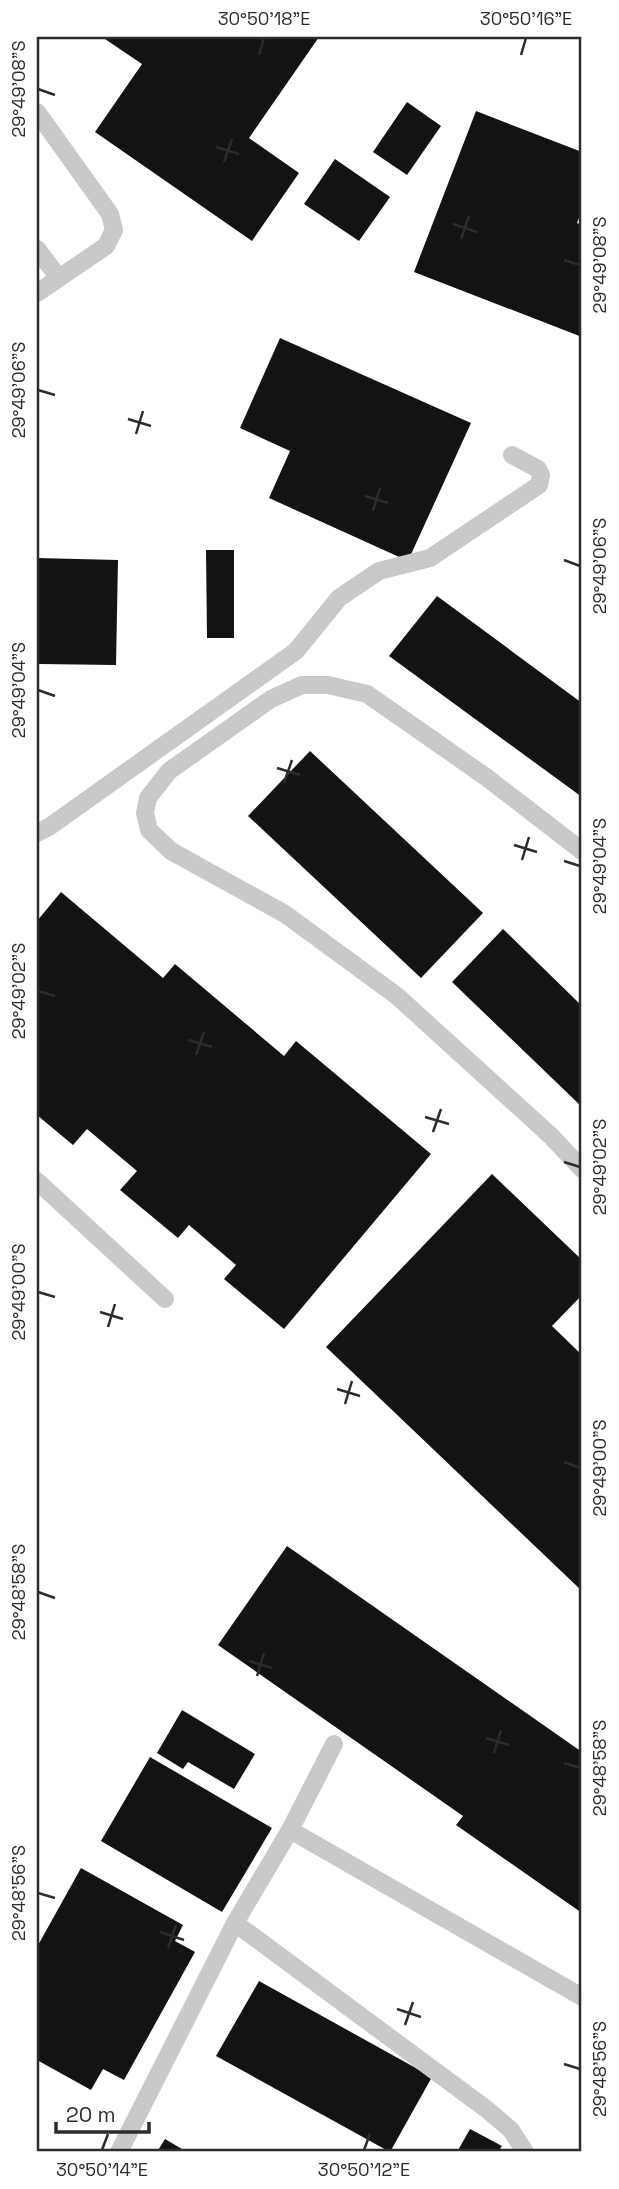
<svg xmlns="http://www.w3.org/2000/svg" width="619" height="2189" font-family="'Space Grotesk',sans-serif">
<rect width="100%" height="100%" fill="#fff"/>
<g fill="#131313">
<polygon points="102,37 319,37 249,138 299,173 252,241 95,132 142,64"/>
<polygon points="407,102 441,126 407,175 373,152"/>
<polygon points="476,111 582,152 582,210 577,223 582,225 582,337 414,272"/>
<polygon points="335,159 390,197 359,241 304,204"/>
<polygon points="280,338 471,423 408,561 269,498 290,451 240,428"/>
<polygon points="206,550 234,550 234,638 207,638"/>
<polygon points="37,558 118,560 116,665 39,664 39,655 37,655"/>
<polygon points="437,596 582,703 582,797 389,656"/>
<polygon points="310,751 483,913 421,978 248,816"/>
<polygon points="61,892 163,978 175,964 284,1056 296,1041 431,1154 284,1329 224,1279 236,1265 189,1225 178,1238 120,1190 137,1171 87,1129 73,1145 37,1115 37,921"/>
<polygon points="503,929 582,1006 582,1107 452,982"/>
<polygon points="492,1174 582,1260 582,1295 552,1326 582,1355 582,1591 326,1347"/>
<polygon points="287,1546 582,1752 582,1913 456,1825 463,1816 218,1645"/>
<polygon points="182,1710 255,1754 234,1789 188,1762 183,1769 157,1753"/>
<polygon points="150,1757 272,1828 222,1912 101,1841"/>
<polygon points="81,1868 183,1925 175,1941 195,1952 124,2080 103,2069 91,2090 37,2060 37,1947"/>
<polygon points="259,1981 432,2077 390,2152 216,2056"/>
<polygon points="470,2129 502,2146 498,2152 457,2152"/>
<polygon points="165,2139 187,2152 157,2152"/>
</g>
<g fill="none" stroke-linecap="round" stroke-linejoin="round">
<g stroke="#c9c9c9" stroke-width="18">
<polyline points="37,112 110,214 114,230 106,246 37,293"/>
<polyline points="37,249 59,278"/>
<polyline points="37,833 49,827 296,651 339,598 379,571 430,558 539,485 541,475 538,469 512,455"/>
<polyline points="582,851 486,777 367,694 328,685 302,685 271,699 169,771 148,798 145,813 149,830 171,851 285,914 397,996 551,1136 582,1169"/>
<polyline points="37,1181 165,1299"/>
<polyline points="290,1830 582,1997"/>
<polyline points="235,1923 485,2108 511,2130 525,2152"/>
<polyline points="119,2152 235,1923 290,1830 334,1744"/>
</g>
</g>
<path fill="none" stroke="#2c2c2c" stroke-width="2.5" d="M 259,55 L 264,38M 521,55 L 526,38M 38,89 L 55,95M 216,147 L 239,154M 224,162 L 232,139M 453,224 L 477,232M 461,239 L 469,216M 564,260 L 580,265M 38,390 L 55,395M 128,419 L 151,426M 136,434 L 143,411M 365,496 L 388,503M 373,511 L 380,488M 564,560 L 580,566M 38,690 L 55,696M 277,768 L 300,775M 284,783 L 292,760M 514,845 L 537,852M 522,860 L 529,837M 564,861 L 580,866M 38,991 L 55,996M 188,1040 L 212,1047M 196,1055 L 204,1032M 425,1117 L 449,1124M 433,1132 L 441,1109M 564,1162 L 580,1167M 38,1292 L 55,1297M 100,1312 L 123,1319M 108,1327 L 115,1304M 337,1389 L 360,1396M 345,1404 L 352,1381M 564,1462 L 580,1468M 38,1592 L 55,1598M 249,1661 L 272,1668M 257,1676 L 264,1653M 486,1738 L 509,1745M 494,1753 L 501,1730M 564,1763 L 580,1768M 38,1893 L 55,1898M 160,1932 L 184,1940M 168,1948 L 176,1925M 397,2009 L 421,2017M 405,2025 L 413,2002M 564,2064 L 580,2069M 102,2150 L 108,2134M 364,2150 L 370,2134"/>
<rect width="619" height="2189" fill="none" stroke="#ffffff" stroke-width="77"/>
<path d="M56 2122v10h93v-10" fill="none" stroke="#2c2c2c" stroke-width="3.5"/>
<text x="66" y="2122" font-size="21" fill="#2c2c2c" stroke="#ffffff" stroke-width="5" paint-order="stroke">20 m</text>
<rect x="38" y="38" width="542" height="2112" fill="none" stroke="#2c2c2c" stroke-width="2.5"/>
<g font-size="18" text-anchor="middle" fill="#2c2c2c">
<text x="264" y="25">30°50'18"E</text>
<text x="526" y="25">30°50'16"E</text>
<text transform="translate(19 89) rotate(-90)" y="6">29°49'08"S</text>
<text transform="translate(600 265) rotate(-90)" y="6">29°49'08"S</text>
<text transform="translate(19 390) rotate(-90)" y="6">29°49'06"S</text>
<text transform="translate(600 566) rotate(-90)" y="6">29°49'06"S</text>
<text transform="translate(19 690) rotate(-90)" y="6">29°49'04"S</text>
<text transform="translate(600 866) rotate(-90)" y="6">29°49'04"S</text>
<text transform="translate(19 991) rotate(-90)" y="6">29°49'02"S</text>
<text transform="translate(600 1167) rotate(-90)" y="6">29°49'02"S</text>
<text transform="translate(19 1292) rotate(-90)" y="6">29°49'00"S</text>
<text transform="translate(600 1468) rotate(-90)" y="6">29°49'00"S</text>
<text transform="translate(19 1592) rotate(-90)" y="6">29°48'58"S</text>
<text transform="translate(600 1768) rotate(-90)" y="6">29°48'58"S</text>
<text transform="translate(19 1893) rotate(-90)" y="6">29°48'56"S</text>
<text transform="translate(600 2069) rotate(-90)" y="6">29°48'56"S</text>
<text x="102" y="2176">30°50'14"E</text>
<text x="364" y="2176">30°50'12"E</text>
</g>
</svg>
